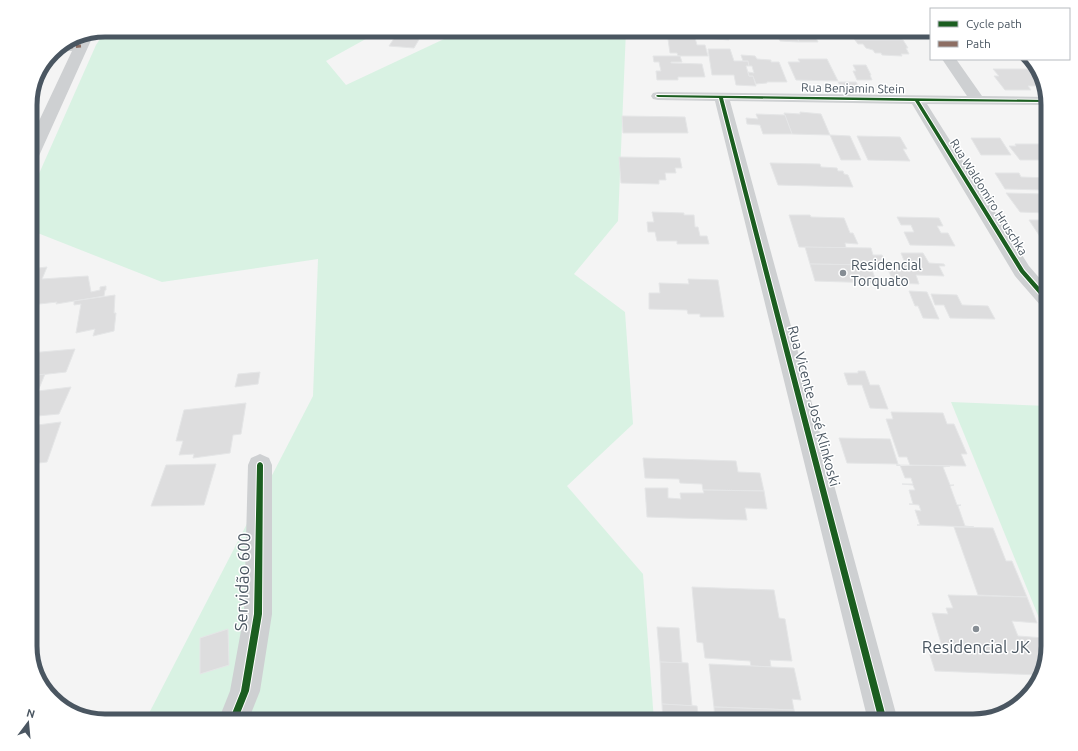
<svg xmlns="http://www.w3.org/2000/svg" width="1078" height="751" font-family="Ubuntu,sans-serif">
<rect width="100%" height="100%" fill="#f4f4f4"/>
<g fill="#d9f2e3">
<polygon points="106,30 382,30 326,61 346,85 459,32 459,30 626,30 618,221 574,274 625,312 633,424 567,486 643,574 654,721 145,721 313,396 318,259 162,282 30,230 30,194 96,45"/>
<polygon points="951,402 1048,406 1048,640"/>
</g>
<g fill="#ddddde" stroke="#e5e6e7">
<polygon points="700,30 728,30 732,31 734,36 728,35 729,40 704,38 703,32"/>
<polygon points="775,30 794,30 799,42 780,41"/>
<polygon points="794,30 812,30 818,42 799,42"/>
<polygon points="812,30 850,30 850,31 843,30 846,37 815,36"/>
<polygon points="850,30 855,30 858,36 860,33 867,36 864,30 895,30 902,40 855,40"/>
<polygon points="397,34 421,36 414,48 389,46"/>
<polygon points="695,38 697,45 705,45 708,56 678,56 677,53 670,53 668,39"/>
<polygon points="855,40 903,40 908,48 906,48 909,54 901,54 902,56 882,55 881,53 875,53 873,50 866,48 863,44 858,44"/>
<polygon points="708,49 730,49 734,61 748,61 749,66 746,66 749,76 753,76 756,86 736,85 734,75 712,75"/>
<polygon points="741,55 755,56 757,59 771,60 771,62 779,62 787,82 767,82 767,83 756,84 753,76 749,76 748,72 754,73 752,66 749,66 748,61 743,61"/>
<polygon points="653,56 680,56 682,62 671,62 671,63 702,64 705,77 678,77 678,80 657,80 656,71 661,71 659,62 654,62"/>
<polygon points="798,59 827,59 838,81 796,80 788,62 800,62"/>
<polygon points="1021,60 1030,60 1039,70 1043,86 1028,86 1031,90 1005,90 994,76 999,76 993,69 1029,69"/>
<polygon points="853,65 866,65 871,75 870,75 872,80 857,80 853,71 856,71"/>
<polygon points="838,82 856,82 859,87 841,87"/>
<polygon points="800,112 821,114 830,135 792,134 784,113 800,114"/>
<polygon points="756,114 785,115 792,134 763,134 760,125 747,124 746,118 758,119"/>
<polygon points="622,116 685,117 688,133 623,133"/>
<polygon points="830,135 850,136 861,160 841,160"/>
<polygon points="857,136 900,137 907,149 903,149 910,161 868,160"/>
<polygon points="971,138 1000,138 1011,155 981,155"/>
<polygon points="1015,144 1040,144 1048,154 1048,160 1020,160 1009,146 1016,146"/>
<polygon points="619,157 680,158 682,168 675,168 676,173 665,173 666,180 659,180 659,184 621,183"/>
<polygon points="770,163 820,164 821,167 837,168 838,171 843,171 844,174 848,175 853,187 778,185"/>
<polygon points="995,173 1019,173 1021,177 1047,178 1048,188 1042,188 1043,190 1005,189"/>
<polygon points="1006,193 1046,194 1048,196 1048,204 1040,203 1047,213 1020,212"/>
<polygon points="652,212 684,213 684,215 694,215 695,227 698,227 700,236 707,236 709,244 677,244 677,241 657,241 655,232 648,232 647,222 654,222"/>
<polygon points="789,215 810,215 811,217 844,218 850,233 853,233 858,244 845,243 846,248 799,247"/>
<polygon points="897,217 939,218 943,226 937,226 941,233 948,233 955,246 910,245 904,232 914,232 911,225 901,225"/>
<polygon points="1029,220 1048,220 1048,236 1039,235"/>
<polygon points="1039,235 1048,236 1048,249"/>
<polygon points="805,247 871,248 873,255 882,255 886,265 810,264"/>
<polygon points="901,253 923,253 929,263 944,264 945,266 939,266 944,276 916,275 919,284 894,283 885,263 905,263"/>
<polygon points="810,264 870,265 877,283 815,281"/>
<polygon points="47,267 42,279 88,276 91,292 100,290 100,287 106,286 106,290 105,290 104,296 56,304 57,302 30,305 30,269"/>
<polygon points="688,279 718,280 724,317 700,317 700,314 688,314 687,310 649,309 649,293 660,293 659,283 689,284"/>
<polygon points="909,291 927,292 939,319 923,318 918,306 915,306"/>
<polygon points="931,294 957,295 962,305 988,306 995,319 950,318 944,305 935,305"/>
<polygon points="115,295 114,313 116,313 114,331 93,336 95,329 76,333 81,304 74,305 74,301"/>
<polygon points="75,349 66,372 30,376 30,353"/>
<polygon points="858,371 865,371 870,385 879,385 888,409 870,408 862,385 848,385 844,373 858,373"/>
<polygon points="260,372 258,384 235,387 238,374"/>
<polygon points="45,374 38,391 71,387 59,414 37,416 32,426 30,426 30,376"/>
<polygon points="246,403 241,434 233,435 230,453 193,458 194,454 179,455 183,441 176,441 184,410"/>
<polygon points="891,412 943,413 947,424 954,424 967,454 961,454 966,466 910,465 907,457 899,457 886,419 893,419"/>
<polygon points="61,422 47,462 30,464 30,426"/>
<polygon points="839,438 890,439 898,464 847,463"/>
<polygon points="643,458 736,461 738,472 760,473 764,491 703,490 702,484 680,483 679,479 645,478"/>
<polygon points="216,464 204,505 151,506 166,465"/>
<polygon points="896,465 950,466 943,467 950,485 954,485 950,486 957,505 961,505 958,506 965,526 974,527 917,525 920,525 915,510 921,511 919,505 909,504 913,504 909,490 915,490 913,485 902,484 913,484 911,478 905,478 900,465"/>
<polygon points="645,488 668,488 668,498 681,499 680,493 704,493 703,490 764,491 767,509 745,508 747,520 647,517"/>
<polygon points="954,527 993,528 1006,561 1012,561 1027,597 978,595"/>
<polygon points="692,587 774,590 779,618 785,619 792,661 770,660 771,667 751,666 750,661 705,658 703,643 697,642"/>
<polygon points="948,595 1027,597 1037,623 1012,621 1018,636 1044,638 1048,647 1039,675 935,671 929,652 944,653 932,613 948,614 946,608 953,608"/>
<polygon points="657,627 679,628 682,663 660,662"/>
<polygon points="228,629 229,665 200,674 200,638"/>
<polygon points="660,662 688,663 692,706 662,704"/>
<polygon points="709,664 794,668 801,700 792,699 794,710 714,707"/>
<polygon points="662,704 697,706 699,721 663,721"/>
<polygon points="714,707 794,710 796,721 715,721"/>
</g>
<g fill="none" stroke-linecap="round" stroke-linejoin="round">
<g fill="#ced0d2" fill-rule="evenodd">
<polygon points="922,30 931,30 931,37 926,36"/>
<polygon points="90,33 93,36 38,158 36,161 30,163 30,140 72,51 53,51 65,43 76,42 80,35"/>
<polygon points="942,59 956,59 982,96 1046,97 1047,105 927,104 1029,266 1048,288 1048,308 1041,306 1015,276 912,104 730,101 898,721 868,721 715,101 658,100 653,99 651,96 653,93 658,92 967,96"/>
<polygon points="260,454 269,458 272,465 272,614 260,691 248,721 218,721 230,691 244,614 248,465 251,458"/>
</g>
<polyline stroke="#8d6e63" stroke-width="3" stroke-dasharray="6 3" stroke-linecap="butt" points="58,48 81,46"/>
<defs>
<g id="cycleway">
<polygon points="657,95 1047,100 1047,102 919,101 1024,270 1048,297 1048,303 1046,302 1020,272 915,101 723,98 887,721 879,721 719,98 658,97 656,96"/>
<polygon points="260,462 262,463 263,465 262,614 249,691 237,721 229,721 241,691 254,614 257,465 258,463"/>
</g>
</defs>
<use href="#cycleway" stroke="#fff" stroke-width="2"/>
<use href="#cycleway" fill="#1b5e20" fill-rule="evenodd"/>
</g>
<g fill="#868d94" stroke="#fff" stroke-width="1.5">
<circle cx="843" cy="273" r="4"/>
<circle cx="976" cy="629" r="4"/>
</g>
<g text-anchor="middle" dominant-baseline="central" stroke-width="3" stroke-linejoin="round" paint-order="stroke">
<g font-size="12" fill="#4a5661" stroke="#fff">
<text transform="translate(853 88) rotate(1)">Rua Benjamin Stein</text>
<text transform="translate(989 197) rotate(58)">Rua Waldomiro Hruschka</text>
</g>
<g font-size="14" fill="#4a5661" stroke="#fff" text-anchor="start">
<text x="851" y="265">Residencial<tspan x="851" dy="16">Torquato</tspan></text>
</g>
<g font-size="14" fill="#4a5661" stroke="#fff">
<text transform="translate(814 406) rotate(75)">Rua Vicente José Klinkoski</text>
</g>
<g font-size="17" fill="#4a5661" stroke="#fff">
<text transform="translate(242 582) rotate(-88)">Servidão 600</text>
</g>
<g font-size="17" fill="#4a5661" stroke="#fff">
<text x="976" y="646">Residencial JK</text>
</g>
</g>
<path d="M0 0H1078V751H0ZM105 37H973A68 68 0 0 1 1041 105V646A68 68 0 0 1 973 714H105A68 68 0 0 1 37 646V105A68 68 0 0 1 105 37Z" fill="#fff" fill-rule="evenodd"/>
<path fill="none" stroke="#4a5661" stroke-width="5" d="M105 37H973A68 68 0 0 1 1041 105V646A68 68 0 0 1 973 714H105A68 68 0 0 1 37 646V105A68 68 0 0 1 105 37Z"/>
<rect x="930" y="8" width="140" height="52" fill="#ffffff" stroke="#b7bbc0"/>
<rect x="938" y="21" width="20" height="6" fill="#1b5e20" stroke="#b7bbc0"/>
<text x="966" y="28" font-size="12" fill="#4a5661">Cycle path</text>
<rect x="938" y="41" width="20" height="6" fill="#8d6e63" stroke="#b7bbc0"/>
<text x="966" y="48" font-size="12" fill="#4a5661">Path</text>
<g transform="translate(28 723) rotate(16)" stroke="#ffffff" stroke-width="3" paint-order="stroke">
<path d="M0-3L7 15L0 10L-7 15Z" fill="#4a5661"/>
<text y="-6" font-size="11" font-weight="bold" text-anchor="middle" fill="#4a5661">N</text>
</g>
</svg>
